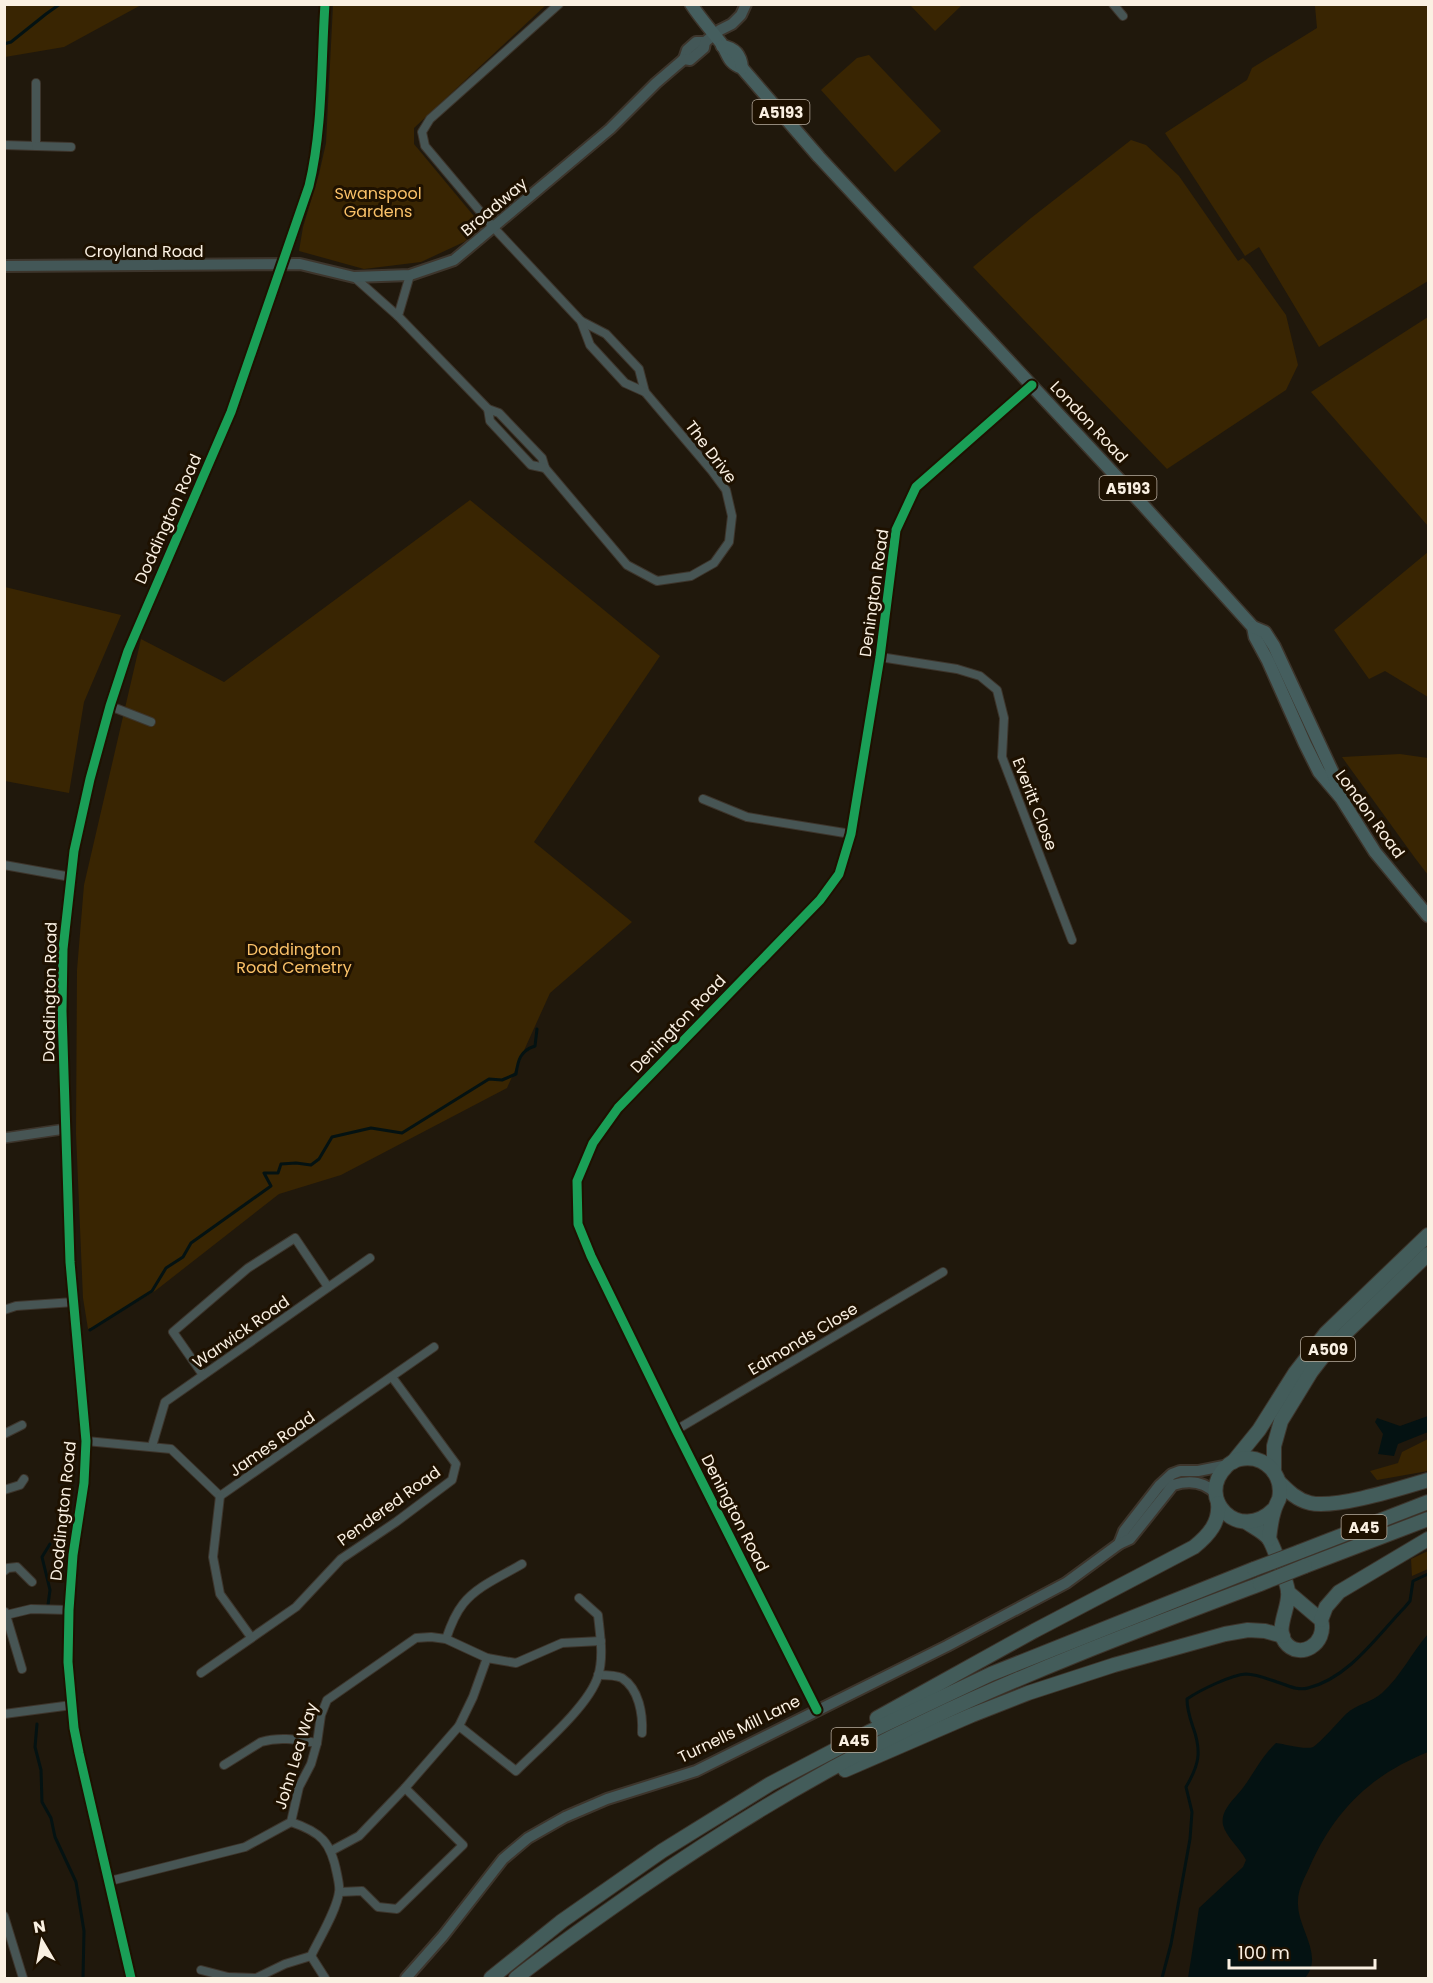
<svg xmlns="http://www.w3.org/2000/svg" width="1433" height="1983" font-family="Poppins,sans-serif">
<rect width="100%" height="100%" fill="#20180c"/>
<g fill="#392502">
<polygon points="5,4 141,4 141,5 64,47 5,57"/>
<polygon points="1327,4 1428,5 1428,281 1319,347 1259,247 1245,256 1165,133 1247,80 1252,68 1317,28 1315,6"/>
<polygon points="333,5 546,5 414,128 414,144 483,227 464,242 421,262 364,269 299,251 303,227 319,174 326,143"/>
<polygon points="910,5 962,5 935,31"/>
<polygon points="869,55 941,131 895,172 821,90 857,58"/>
<polygon points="1131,140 1146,145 1179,176 1238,261 1243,258 1250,265 1286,315 1298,365 1286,390 1167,469 973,267 1031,218"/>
<polygon points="1428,317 1428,526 1311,392"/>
<polygon points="470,500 660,656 534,842 632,922 550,993 507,1088 341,1175 279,1194 155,1291 90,1330 90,1328 88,1329 83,1298 76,1134 77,970 84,885 141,639 224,682"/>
<polygon points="1428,552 1428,697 1385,671 1369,679 1334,630"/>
<polygon points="5,587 121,615 84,702 69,793 5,781"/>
<polygon points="1400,754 1428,758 1428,875 1415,858 1342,757"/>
<polygon points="1428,1439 1428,1471 1377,1480 1370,1471 1398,1463 1402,1452"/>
<polygon points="1428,1551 1428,1569 1412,1576 1411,1559"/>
</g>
<g fill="#041212">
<polygon points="1428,1416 1428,1432 1398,1444 1394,1456 1378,1454 1383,1434 1375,1422 1377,1418 1400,1426"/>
<path d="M 1428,1634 L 1428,1752 C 1371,1775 1335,1810 1310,1866 C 1305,1877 1298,1889 1298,1901 C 1296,1927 1325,1955 1305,1978 L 1188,1978 L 1199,1908 L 1243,1867 L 1246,1860 C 1240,1848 1226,1837 1223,1825 C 1222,1820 1223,1815 1225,1811 C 1230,1801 1239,1794 1245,1785 C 1255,1771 1263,1755 1276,1743 C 1285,1744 1305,1750 1313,1747 C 1319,1744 1340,1720 1346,1714 C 1357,1704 1372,1702 1382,1693 C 1401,1676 1412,1652 1428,1634 Z"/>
</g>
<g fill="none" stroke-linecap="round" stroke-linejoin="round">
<g stroke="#041212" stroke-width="3">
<polyline points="4,44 11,42 46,14 60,4"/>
<path d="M 90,1330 L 152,1291 L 166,1268 L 183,1257 L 191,1243 L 271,1186 L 264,1173 L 278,1173 L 281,1164 L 296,1163 L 311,1165 L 319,1159 L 332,1137 L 371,1128 L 402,1133 L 489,1079 L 502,1080 L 516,1074 C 518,1060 520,1051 535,1046 L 537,1029"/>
<polyline points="48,1605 50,1590 42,1557 50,1544"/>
<polyline points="37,1724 35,1747 41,1770 42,1802 51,1818 55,1837 76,1882 84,1931 83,1978"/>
<path d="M 1162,1978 L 1171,1944 L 1190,1839 L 1192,1812 L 1186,1787 C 1199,1765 1202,1752 1193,1727 C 1190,1718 1187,1710 1187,1699 C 1200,1690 1231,1675 1246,1674 C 1256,1674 1268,1679 1277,1682 C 1288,1685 1296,1691 1308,1688 C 1349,1678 1377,1636 1405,1607 L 1410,1601 L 1413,1581 L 1428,1574"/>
</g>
<defs>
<g id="minor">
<polyline points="1113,4 1123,16"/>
<polyline points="4,145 36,146 36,83"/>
<polyline points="36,146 71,147"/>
<polyline points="410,275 398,316 488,409 499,413 542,458 545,468 627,565 657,581 691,576 714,563 729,542 732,516 726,490 712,471 645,392 639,369 606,334 581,321 494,228 425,146 422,132 430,119 559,4"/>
<polyline points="354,277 398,316"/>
<polyline points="581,321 590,345 625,383 645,392"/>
<polyline points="488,409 490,421 531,465 545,468"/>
<polyline points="880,657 957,669 980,676 997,690 1004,718 1002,757 1072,940"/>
<polyline points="110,706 151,722"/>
<polyline points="703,799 747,817 851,834"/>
<polyline points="4,865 71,877"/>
<polyline points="4,1310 16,1306 74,1302"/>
<polyline points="203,1375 173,1332 248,1268 295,1238 328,1287"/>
<polyline points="676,1430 943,1272"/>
<polyline points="4,1434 22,1425"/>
<polyline points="86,1441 171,1449 220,1496 434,1347"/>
<polyline points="152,1446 165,1402 370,1258"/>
<polyline points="4,1490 20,1485 24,1479"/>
<polyline points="220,1496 213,1557 220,1594 251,1637"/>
<polyline points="4,1571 8,1568 17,1567 32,1582"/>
<polyline points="5,1612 22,1669"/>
<polyline points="6,1615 31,1609 69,1610"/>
<path d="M 446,1639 C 450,1627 455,1614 463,1604 C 477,1586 502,1576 522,1564"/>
<polyline points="201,1673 296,1607 341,1559 396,1522 452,1480 456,1464 392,1377"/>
<path d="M 598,1675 C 605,1675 616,1675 622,1678 C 639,1689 643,1714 642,1733"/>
<polyline points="817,1710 676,1430 591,1256 578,1224 577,1181 593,1143 618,1108 820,900 839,874 851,834 880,657 896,530 916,487 1032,385"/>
<polyline points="4,1714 72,1705"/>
<polyline points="459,1726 473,1697 487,1658"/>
<path d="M 224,1765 L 261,1742 C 281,1736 298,1740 317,1743"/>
<path d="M 331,1851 L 359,1836 L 405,1788 L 459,1726 L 516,1771 C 540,1747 589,1706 598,1676 C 604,1657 600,1634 598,1615 L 579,1598"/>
<polyline points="110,1881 245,1847 291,1822 299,1787 311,1764 317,1743 321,1715 327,1700 416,1638 431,1637 446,1639 487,1658 516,1663 562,1643 601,1641"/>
<polyline points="340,1892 362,1891 378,1907 397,1909 463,1845 405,1788"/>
<polyline points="4,1916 23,1978"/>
<polyline points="311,1956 325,1978"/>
<path d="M 201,1970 L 228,1977 L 256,1978 L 285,1964 L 311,1956 C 319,1939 337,1910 339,1892 C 340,1887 338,1879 337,1874 C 331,1842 321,1832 291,1822"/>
</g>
<g id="tertiary">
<polyline points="4,1138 65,1129"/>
<path d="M 131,1978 L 79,1753 L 74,1728 L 68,1662 L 69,1610 L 73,1555 L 84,1483 L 86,1441 L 70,1262 L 62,1011 L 63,949 L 74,851 L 90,779 L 110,706 L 128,651 L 231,412 L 309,186 C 323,129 321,63 325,4"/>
</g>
<g id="secondary">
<polyline points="684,59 687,50 696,42 705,42"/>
<polyline points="4,266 300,264 354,277 410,275 454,260 610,129 656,83 684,59 690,60 704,48 705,42 720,30 732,24 741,15 746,4"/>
<polyline points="1119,1544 1124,1531 1159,1486 1172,1474 1180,1471 1198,1471 1228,1465"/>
<path d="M 406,1978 L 443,1936 L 503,1859 L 528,1838 L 565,1817 L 607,1799 L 696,1771 L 947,1646 L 1066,1583 L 1119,1544 L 1130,1539 L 1173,1485 C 1189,1480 1204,1481 1216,1494"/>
</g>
<g id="primary">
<path d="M 691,4 C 700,18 711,30 721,43 C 729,55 727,62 742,68 L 819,157 L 1142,504 L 1253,627 L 1255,637 L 1268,661 L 1305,744 L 1319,772 L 1341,798 L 1375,852 L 1428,916"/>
<path d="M 722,46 C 735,48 741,56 742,68"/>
<polyline points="1253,627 1265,632 1274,646 1333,773 1339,793"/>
</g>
<g id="trunk">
<polyline points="1233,1462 1259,1430 1295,1373 1326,1333 1428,1235"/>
<polyline points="1274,1472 1274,1446 1281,1421 1311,1372 1328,1350 1428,1254"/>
<path d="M 1279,1482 C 1288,1491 1297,1500 1310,1503 C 1336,1509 1401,1488 1428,1480"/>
<path d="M 1246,1522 C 1253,1527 1264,1532 1269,1539 C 1273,1545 1288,1585 1288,1592 C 1290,1607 1275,1628 1285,1642 C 1299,1661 1328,1644 1321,1620 L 1288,1592"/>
<path d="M 1269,1539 C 1270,1530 1271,1520 1274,1511 C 1275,1507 1277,1503 1279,1499 C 1283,1481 1273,1464 1255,1459 C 1245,1457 1233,1459 1226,1467 C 1195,1498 1239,1544 1274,1509"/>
<polyline points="1299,1552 1428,1502"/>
<polyline points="1305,1566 1428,1519"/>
<polyline points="1321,1620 1326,1607 1339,1592 1428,1539"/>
<path d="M 877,1718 L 1034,1631 L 1194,1547 C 1209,1535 1220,1522 1218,1503"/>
<polyline points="845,1770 972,1715 1028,1693 1114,1665 1225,1634 1248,1630 1265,1631 1283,1636"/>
<polyline points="491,1978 562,1921 662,1851 770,1784 869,1732 991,1674 1254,1569"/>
<path d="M 516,1978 C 555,1947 596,1919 637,1890 C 728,1827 824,1768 925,1721 C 1034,1669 1147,1627 1260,1584"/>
</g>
</defs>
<use href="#minor" stroke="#3d352c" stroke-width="10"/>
<use href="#tertiary" stroke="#3d352c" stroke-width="12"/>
<use href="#secondary" stroke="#3d352c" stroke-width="14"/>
<use href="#primary" stroke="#3d352c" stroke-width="15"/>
<use href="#trunk" stroke="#3d352c" stroke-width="16"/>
<use href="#minor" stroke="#475554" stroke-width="8"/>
<use href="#tertiary" stroke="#475554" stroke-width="9"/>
<use href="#secondary" stroke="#435757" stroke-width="10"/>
<use href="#primary" stroke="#455e5e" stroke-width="12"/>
<use href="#trunk" stroke="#435c5a" stroke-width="14"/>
<defs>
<g id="trunk-bridge">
<polyline points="1254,1569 1299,1552"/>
<polyline points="1260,1584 1305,1566"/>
</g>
</defs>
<use href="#trunk-bridge" stroke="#3d352c" stroke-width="16" stroke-linecap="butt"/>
<use href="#trunk-bridge" stroke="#435c5a" stroke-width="14"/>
<defs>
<g id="cycleway">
<polyline points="817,1710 676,1430 591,1256 578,1224 577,1181 593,1143 618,1108 820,900 839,874 851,834 880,657 896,530 916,487 1032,385"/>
<path d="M 131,1978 L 79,1753 L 74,1728 L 68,1662 L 69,1610 L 73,1555 L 84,1483 L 86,1441 L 70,1262 L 62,1011 L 63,949 L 74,851 L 90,779 L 110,706 L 128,651 L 231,412 L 309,186 C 323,129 321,63 325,4"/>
</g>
</defs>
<use href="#cycleway" stroke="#1e1100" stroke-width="13"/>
<use href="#cycleway" stroke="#1a9f57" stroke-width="9"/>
</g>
<g text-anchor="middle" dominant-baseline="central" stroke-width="6" stroke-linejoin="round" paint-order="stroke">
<g fill="#1e1100" stroke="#b8ad9e" stroke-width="1.5">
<rect x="752.5" y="100" width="57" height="24" rx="4.5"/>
<rect x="1099.5" y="476" width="57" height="24" rx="4.5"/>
<rect x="1301" y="1337" width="54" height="24" rx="4.5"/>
<rect x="1341.5" y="1515" width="45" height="24" rx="4.5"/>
<rect x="831.5" y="1728" width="45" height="24" rx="4.5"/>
</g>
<g font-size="15" font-weight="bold" fill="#faf0e2">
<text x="781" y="112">A5193</text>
<text x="1128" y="488">A5193</text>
<text x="1328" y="1349">A509</text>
<text x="1364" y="1527">A45</text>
<text x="854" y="1740">A45</text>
</g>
<g font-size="16" fill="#fac168" stroke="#1e1100">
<text x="378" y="193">Swanspool<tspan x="378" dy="18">Gardens</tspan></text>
<text x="294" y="949">Doddington<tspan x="294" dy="18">Road Cemetry</tspan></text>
</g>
<g font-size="16" fill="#faf0e2" stroke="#1e1100">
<text transform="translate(494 207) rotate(-40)">Broadway</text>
<text x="144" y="251">Croyland Road</text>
<text transform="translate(1089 422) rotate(47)">London Road</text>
<text transform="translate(711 452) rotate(53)">The Drive</text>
<text transform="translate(168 519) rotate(-66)">Doddington Road</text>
<text transform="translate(874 593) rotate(-82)">Denington Road</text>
<text transform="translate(1035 804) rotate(69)">Everitt Close</text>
<text transform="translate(1370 814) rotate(54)">London Road</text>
<text transform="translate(50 992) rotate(-89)">Doddington Road</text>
<text transform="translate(678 1024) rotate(-46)">Denington Road</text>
<text transform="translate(241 1332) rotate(-35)">Warwick Road</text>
<text transform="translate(803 1339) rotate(-31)">Edmonds Close</text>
<text transform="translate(272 1444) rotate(-35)">James Road</text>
<text transform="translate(389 1506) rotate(-36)">Pendered Road</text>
<text transform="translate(63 1511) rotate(-84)">Doddington Road</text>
<text transform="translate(735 1513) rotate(63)">Denington Road</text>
<text transform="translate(739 1729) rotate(-26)">Turnells Mill Lane</text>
<text transform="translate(296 1756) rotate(-73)">John Lea Way</text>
</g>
</g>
<rect width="1433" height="1983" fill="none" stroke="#faf0e2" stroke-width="12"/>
<g transform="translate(42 1941) rotate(350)" stroke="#1e1100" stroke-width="4.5" paint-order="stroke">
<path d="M0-4.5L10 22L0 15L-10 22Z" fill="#faf0e2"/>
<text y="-9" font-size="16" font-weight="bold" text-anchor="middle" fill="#faf0e2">N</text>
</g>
<path d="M1229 1959v9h146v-9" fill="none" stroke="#faf0e2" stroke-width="3"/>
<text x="1238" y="1959" font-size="18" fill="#faf0e2" stroke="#1e1100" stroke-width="4.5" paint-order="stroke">100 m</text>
</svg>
